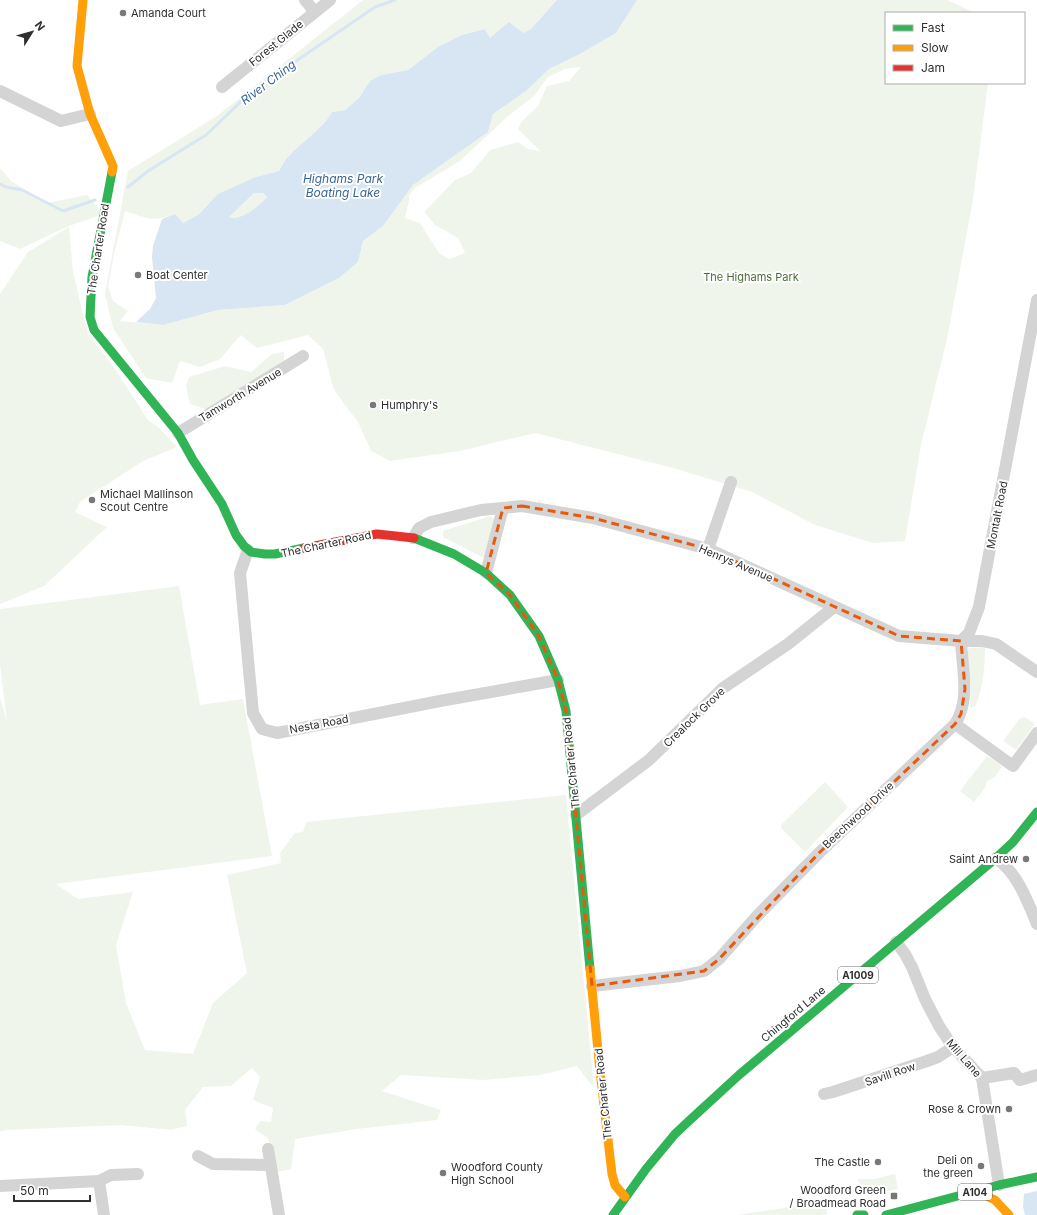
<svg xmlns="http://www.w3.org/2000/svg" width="1037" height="1215" font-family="Inter,sans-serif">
<rect width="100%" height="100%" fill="#fff"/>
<g fill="#f0f5ec" fill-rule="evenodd">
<path d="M 363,0 L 557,0 L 531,29 L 523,33 L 490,38 L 485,29 L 462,35 L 438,47 L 408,70 L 381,75 L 370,81 L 359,98 L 345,110 L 332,112 C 319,135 290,147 279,171 L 256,177 L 208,204 L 198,215 L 183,223 L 175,214 C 151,223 148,218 125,211 L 114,254 L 108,287 L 113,301 L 128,311 L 120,321 L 163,325 L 218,310 L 285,305 L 339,278 L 358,262 L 363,241 L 383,226 L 413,185 L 488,132 L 493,114 L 526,91 L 549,69 L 580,54 L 616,33 L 637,0 L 947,0 L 975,13 L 886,13 L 886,83 L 988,83 L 973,200 L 947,339 L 921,445 L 905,541 L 873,543 L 815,525 L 752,492 L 673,468 L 535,433 L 460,451 L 390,461 L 371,451 L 358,422 L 334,390 L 323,349 L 308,335 L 257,348 L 241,335 L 220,359 L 200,367 L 180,361 L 172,383 L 146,378 L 113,328 L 105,294 L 128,171 L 217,116 ZM 581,67 L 569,81 L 547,86 L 538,106 L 521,122 L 518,129 L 540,151 L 528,149 L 518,142 L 490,150 L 471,173 L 455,180 L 424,212 L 435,225 L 458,238 L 465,253 L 449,259 L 439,253 L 420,223 L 405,218 L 409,201 L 409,195 L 415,188 L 460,161 L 507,117 L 534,96 L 548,77 L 565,69 Z"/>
<polygon points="0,168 11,181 47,203 87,195 103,214 69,226 20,249 0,241 0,186 1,186 0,185"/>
<path d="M 254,193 L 263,193 L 267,197 C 259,206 242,222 229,217 Z"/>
<polygon points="69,227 73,273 88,334 111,363 148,420 158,427 177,447 143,461 80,502 75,512 107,527 44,586 0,604 0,294 28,252"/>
<polygon points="284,352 284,362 208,410 190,404 186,386 189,377 225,366 251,372 272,354"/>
<polygon points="490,516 494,519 485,556 482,557 443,537 443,531"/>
<polygon points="179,586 200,705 243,699 272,856 56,884 78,899 133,892 116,945 126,1003 145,1050 193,1054 213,1003 247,973 227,875 281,863 280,853 295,833 303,832 306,822 566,795 594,1088 577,1066 540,1075 483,1080 401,1075 382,1091 441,1110 437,1120 357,1129 295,1139 291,1169 277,1172 268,1138 255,1129 260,1121 271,1122 273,1108 253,1100 260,1077 252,1068 231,1086 203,1087 185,1110 187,1126 171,1130 122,1125 7,1130 0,1132 0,697 7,722 0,665 0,609"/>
<path d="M 985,647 C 985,668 983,688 975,707 L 970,707 L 971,686 L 966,653 L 969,648 Z"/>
<polygon points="1025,717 1035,724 1016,750 1003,741 1020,718"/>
<polygon points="987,756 1001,765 1001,768 995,777 987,781 985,788 974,802 960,791"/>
<polygon points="825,782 848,807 805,852 781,828 781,825"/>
<polygon points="895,1174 898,1189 867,1195 857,1179 874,1179"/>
<polygon points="826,1202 827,1214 821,1215 737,1215"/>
</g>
<g fill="#d8e5f2" fill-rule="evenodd">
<path d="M 557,0 L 637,0 L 616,33 L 580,54 L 549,69 L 526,91 L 493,114 L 488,132 L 413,185 L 383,226 L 363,241 L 358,262 L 339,278 L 285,305 L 218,310 L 163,325 L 136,322 L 150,309 L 156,298 L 152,257 L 153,246 L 162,219 L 175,214 L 183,223 L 198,215 L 218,194 L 256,177 L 279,171 C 290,147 319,135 332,112 L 345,110 L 359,98 L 370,81 L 381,75 L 408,70 L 438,47 L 462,35 L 485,29 L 490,38 L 509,22 L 523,33 L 531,29 ZM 254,193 L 263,193 L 267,197 C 260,205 241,222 229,217 Z"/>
<polygon points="1037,1191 1037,1215 1025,1215 1023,1207 1024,1194"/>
</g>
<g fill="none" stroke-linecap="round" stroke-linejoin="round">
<g stroke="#d8e5f2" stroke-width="3">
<polyline points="0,184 6,187 22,190 63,211 95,200"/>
<polyline points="128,187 148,171 206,135 251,92 375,7 395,0"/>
</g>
<g stroke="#d4d4d4" stroke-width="12">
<polyline points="305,0 315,12"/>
<polyline points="222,87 330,0"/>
<polyline points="0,91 61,121 90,114"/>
<polyline points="178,433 303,356"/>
<polyline points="413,538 419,528 431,522 481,510 522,506 593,518 708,549 899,636 961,641 982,641 996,644 1037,672"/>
<polyline points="708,549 731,482"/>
<polyline points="248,550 240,573 253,713 262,729 277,733 440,701 558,680"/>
<polyline points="486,573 503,508"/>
<polyline points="961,641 969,633 979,607 1037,300"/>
<polyline points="955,724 1013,766 1037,733"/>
<polyline points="576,815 649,760 723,688 788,644 834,607"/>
<path d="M 996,858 C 1018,874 1027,900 1037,924"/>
<polyline points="896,942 905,954 912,967 925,999 939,1026 953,1047 982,1078 999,1185"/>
<path d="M 592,986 L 680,976 L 704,971 L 719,959 L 757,916 L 820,852 L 955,724 C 971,699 962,669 961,641"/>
<polyline points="982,1078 1014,1073 1020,1080 1037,1075"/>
<polyline points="824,1094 833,1092 927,1061 938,1057 953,1047"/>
<polyline points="268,1149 279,1215"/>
<polyline points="198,1156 213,1164 270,1165"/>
<polyline points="99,1181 104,1215"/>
<polyline points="0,1186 99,1181 111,1175 138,1174"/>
</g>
<g stroke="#30b455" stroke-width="9">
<polyline points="112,172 92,277 90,317 94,330 178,433 193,460 222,504 236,535 244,546 251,552 265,554 275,554 304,548"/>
<polyline points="414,538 454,554 486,573 510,595 539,636 558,680 566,711 590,969"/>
<polyline points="613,1215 646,1169 675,1134 691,1119 739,1075 996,858 1013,842 1037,812"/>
<polyline points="857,1215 864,1215"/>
<polyline points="886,1215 999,1185 1037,1177"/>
</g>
<g stroke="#ff9f0a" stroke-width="9">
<polyline points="83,0 77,66 90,114 113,166 112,172"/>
<polyline points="590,969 600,1071 612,1174 615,1185 625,1197"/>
<polyline points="976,1191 995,1200 1009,1215"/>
</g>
<polyline stroke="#e5322d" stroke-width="9" points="304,548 377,534 414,538"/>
</g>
<path fill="none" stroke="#e8590c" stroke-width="3" stroke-dasharray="8 5" stroke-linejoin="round" d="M 522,506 L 593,518 L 708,549 L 899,636 L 961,641 L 965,689 L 961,714 L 955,724 L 820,852 L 719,959 L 704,971 L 592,986 L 566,711 L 558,680 L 539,636 L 510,595 L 486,573 L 503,508 Z"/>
<g fill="#787878" stroke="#fff" stroke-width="1.5">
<circle cx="123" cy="13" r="4"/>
<circle cx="138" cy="275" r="4"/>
<circle cx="373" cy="405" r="4"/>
<circle cx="92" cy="500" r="4"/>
<circle cx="1026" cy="859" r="4"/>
<circle cx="1009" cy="1109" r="4"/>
<circle cx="878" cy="1162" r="4"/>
<circle cx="981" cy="1166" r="4"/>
<circle cx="443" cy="1173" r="4"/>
<rect x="890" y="1192" width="8" height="8" rx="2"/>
</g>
<g text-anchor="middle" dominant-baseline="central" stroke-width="4" stroke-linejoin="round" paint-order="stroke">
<g fill="#fff" stroke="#6d6d6d" stroke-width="1">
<rect x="838" y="967" width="40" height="16" rx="3"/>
<rect x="958" y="1184" width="34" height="16" rx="3"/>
</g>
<g font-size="10" font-weight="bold" fill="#2f2f2f">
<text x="858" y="975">A1009</text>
<text x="975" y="1192">A104</text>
</g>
<g font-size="11" fill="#2f2f2f" stroke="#fff" text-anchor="start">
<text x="131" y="13">Amanda Court</text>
<text x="146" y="275">Boat Center</text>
<text x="381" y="405">Humphry's</text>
<text x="100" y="494">Michael Mallinson<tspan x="100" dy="13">Scout Centre</tspan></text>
<text x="1018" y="859" text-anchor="end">Saint Andrew</text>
<text x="1001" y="1109" text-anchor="end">Rose &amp; Crown</text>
<text x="973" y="1160" text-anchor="end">Deli on<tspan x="973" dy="13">the green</tspan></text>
<text x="870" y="1162" text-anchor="end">The Castle</text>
<text x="451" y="1167">Woodford County<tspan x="451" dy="13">High School</tspan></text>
<text x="886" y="1190" text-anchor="end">Woodford Green<tspan x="886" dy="13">/ Broadmead Road</tspan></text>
</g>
<g font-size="11" fill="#2f2f2f" stroke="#fff">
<text transform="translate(276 43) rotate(-39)">Forest Glade</text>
<text transform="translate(98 249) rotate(-81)">The Charter Road</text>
<text transform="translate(240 395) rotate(-31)">Tamworth Avenue</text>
<text transform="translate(997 515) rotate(-79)">Montalt Road</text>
<text transform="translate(326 544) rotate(-12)">The Charter Road</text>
<text transform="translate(736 563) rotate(23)">Henrys Avenue</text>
<text transform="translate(694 717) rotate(-44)">Crealock Grove</text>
<text transform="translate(319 724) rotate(-11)">Nesta Road</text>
<text transform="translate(571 763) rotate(-96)">The Charter Road</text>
<text transform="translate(858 815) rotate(-43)">Beechwood Drive</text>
<text transform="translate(793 1014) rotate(-40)">Chingford Lane</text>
<text transform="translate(964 1058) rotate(49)">Mill Lane</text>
<text transform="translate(890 1074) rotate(-19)">Savill Row</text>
<text transform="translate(603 1094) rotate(-96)">The Charter Road</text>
</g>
<g font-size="11" fill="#4c6c3b" stroke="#fff">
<text x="751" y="277">The Highams Park</text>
</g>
<g font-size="12" font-style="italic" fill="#3a6694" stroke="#fff">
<text transform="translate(268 82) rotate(-37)">River Ching</text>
<text x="343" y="178">Highams Park<tspan x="343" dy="14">Boating Lake</tspan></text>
</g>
</g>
<rect x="885" y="12" width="140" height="72" fill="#ffffff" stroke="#acacac"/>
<rect x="893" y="25" width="20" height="6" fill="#30b455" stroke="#acacac"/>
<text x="921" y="32" font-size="12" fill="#2f2f2f">Fast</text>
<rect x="893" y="45" width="20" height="6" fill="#ff9f0a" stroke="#acacac"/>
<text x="921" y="52" font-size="12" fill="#2f2f2f">Slow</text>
<rect x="893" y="65" width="20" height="6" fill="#e5322d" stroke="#acacac"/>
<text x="921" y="72" font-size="12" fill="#2f2f2f">Jam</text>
<g transform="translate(32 32) rotate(53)" stroke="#ffffff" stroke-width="3" paint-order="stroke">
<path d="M0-3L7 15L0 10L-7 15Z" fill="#2f2f2f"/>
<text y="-6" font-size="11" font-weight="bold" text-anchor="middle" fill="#2f2f2f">N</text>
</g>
<path d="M14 1195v6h76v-6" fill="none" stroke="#2f2f2f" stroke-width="2"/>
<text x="20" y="1195" font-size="12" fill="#2f2f2f" stroke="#ffffff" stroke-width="3" paint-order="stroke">50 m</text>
</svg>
